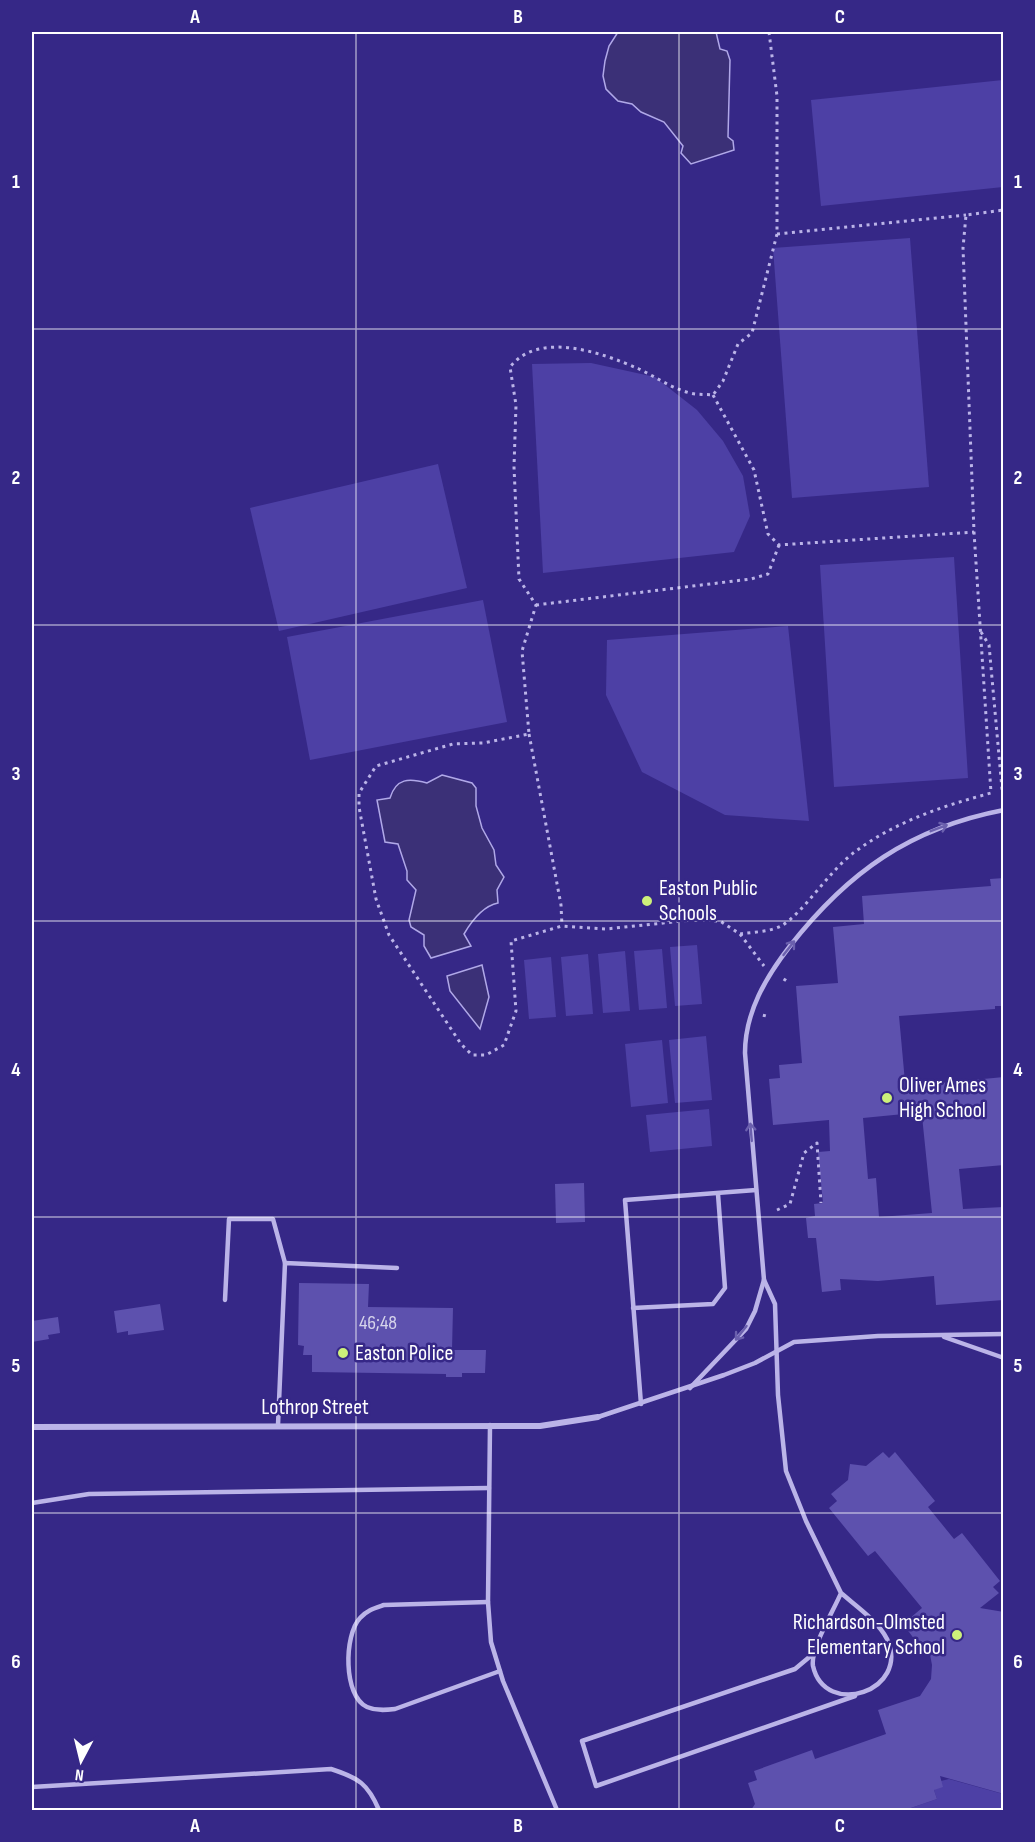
<svg xmlns="http://www.w3.org/2000/svg" width="1035" height="1842" font-family="'Sofia Sans Condensed',sans-serif">
<rect width="100%" height="100%" fill="#362887"/>
<g fill="#4d40a5">
<polygon points="1003,80 1003,187 821,206 811,100"/>
<polygon points="910,238 929,487 792,498 773,248"/>
<polygon points="591,363 655,377 697,410 723,441 743,476 750,516 734,552 543,573 532,364"/>
<polygon points="438,464 467,588 279,631 250,508"/>
<polygon points="954,557 968,778 834,787 820,565"/>
<polygon points="483,600 507,722 310,760 287,637"/>
<polygon points="788,626 809,821 725,815 642,772 606,695 607,640"/>
<polygon points="697,945 702,1004 675,1006 670,947"/>
<polygon points="662,949 667,1008 639,1010 634,951"/>
<polygon points="625,951 630,1011 603,1013 598,954"/>
<polygon points="588,954 593,1014 566,1016 561,957"/>
<polygon points="551,957 556,1017 529,1019 524,960"/>
<polygon points="706,1036 712,1100 675,1103 669,1040"/>
<polygon points="662,1040 668,1103 631,1107 625,1044"/>
<polygon points="709,1109 712,1146 650,1152 646,1115"/>
<polygon points="949,1779 1003,1794 1003,1810 905,1810 937,1799 934,1790 941,1781"/>
</g>
<g fill="#3b3077" stroke="#b0a8e8" stroke-width="1.5">
<polygon points="618,32 716,32 720,49 727,51 730,60 728,137 733,141 734,150 691,164 681,153 683,146 664,122 641,112 632,104 618,101 606,89 603,76 605,61 609,46"/>
<path d="M 442,775 L 472,783 L 476,788 L 476,806 L 482,828 L 494,850 L 496,865 L 504,877 L 497,890 L 498,903 C 483,906 471,922 464,934 L 471,946 L 431,958 L 424,946 L 424,935 L 411,927 L 409,920 L 416,890 L 407,880 L 407,871 L 398,844 L 385,842 L 377,800 L 390,798 C 396,778 409,778 427,783 Z"/>
<polygon points="482,965 489,997 480,1029 450,991 447,976"/>
</g>
<g fill="#5d51ae" fill-rule="evenodd">
<path d="M 1004,878 L 1004,1006 L 995,1006 L 995,1009 L 899,1016 L 905,1082 L 941,1083 L 1004,1077 L 1004,1165 L 959,1169 L 963,1209 L 1004,1207 L 1004,1300 L 936,1305 L 934,1276 L 878,1281 L 840,1279 L 841,1290 L 822,1292 L 816,1238 L 808,1238 L 806,1218 L 815,1216 L 814,1204 L 823,1203 L 818,1152 L 830,1151 L 829,1120 L 773,1125 L 769,1079 L 780,1078 L 779,1065 L 802,1063 L 796,986 L 838,983 L 833,927 L 864,924 L 862,896 L 991,886 L 990,879 ZM 914,1113 L 914,1117 L 922,1116 L 932,1213 L 879,1217 L 876,1178 L 868,1179 L 863,1118 Z"/>
<polygon points="584,1183 585,1222 556,1223 555,1184"/>
<polygon points="299,1283 369,1284 368,1307 453,1308 452,1350 486,1350 485,1373 462,1373 462,1377 446,1377 446,1374 312,1372 312,1355 303,1355 304,1346 298,1345"/>
<polygon points="160,1304 164,1330 128,1335 128,1331 117,1333 114,1311"/>
<polygon points="58,1317 60,1333 48,1335 49,1339 32,1342 32,1321"/>
<polygon points="883,1452 889,1458 895,1452 935,1501 928,1507 954,1539 962,1533 1000,1581 993,1587 999,1593 980,1608 1004,1612 1004,1794 940,1776 943,1787 934,1790 937,1799 905,1810 751,1810 755,1804 748,1783 757,1780 754,1771 812,1750 815,1759 886,1734 878,1710 920,1696 931,1679 932,1665 928,1644 921,1648 903,1624 922,1608 875,1551 868,1556 829,1508 837,1501 831,1494 848,1480 850,1464 866,1466"/>
</g>
<g fill="none" stroke-linecap="round" stroke-linejoin="round">
<g stroke="#bbb4e8" stroke-width="3" stroke-dasharray="3 4.5" stroke-linecap="butt">
<path d="M 769,32 L 777,96 L 777,234 L 752,333 L 738,344 L 723,381 L 713,395 C 705,394 697,395 690,393 C 671,388 656,377 639,369 C 603,353 539,330 510,367 L 516,405 L 514,467 L 519,579 L 536,605 L 522,651 L 529,734 L 483,743 L 453,744 L 376,766 L 359,793 L 359,807 L 376,899 L 389,935 L 461,1044 L 472,1055 L 486,1055 L 504,1045 L 516,1011 L 511,941 L 562,926 L 606,929 L 692,920 L 720,921 L 740,934 C 753,932 769,932 781,926 C 804,913 830,869 856,851 C 897,821 943,806 991,793 L 974,532 L 963,248 L 966,215 L 1004,210"/>
<polyline points="777,234 966,215"/>
<polyline points="713,395 754,470 768,534 779,545 974,532"/>
<polyline points="536,605 751,579 768,574 779,545"/>
<polyline points="981,632 989,645 1003,800"/>
<polyline points="529,734 561,905 562,926"/>
<polyline points="740,934 764,966"/>
<polyline points="784,981 786,978"/>
<polyline points="764,1017 765,1013"/>
<polyline points="777,1210 790,1204 804,1153 817,1143 821,1203"/>
</g>
<g stroke="#bbb4e8" stroke-width="4.5">
<path d="M 764,1280 L 775,1304 L 778,1395 L 786,1471 L 806,1521 L 841,1593 C 834,1610 810,1649 813,1666 C 825,1719 911,1691 887,1639 C 878,1621 856,1606 841,1593"/>
<polyline points="225,1300 229,1219 273,1219 285,1263"/>
<polyline points="633,1308 713,1304 725,1288 718,1194"/>
<polyline points="944,1337 1004,1358"/>
<path d="M 690,1388 L 746,1329 L 755,1311 L 764,1280 L 745,1053 C 745,1012 766,977 790,946 C 848,872 910,828 1004,810"/>
<polyline points="641,1404 625,1200 756,1190"/>
<polyline points="598,1417 724,1375 755,1363 794,1342 878,1336 1004,1334"/>
<polyline points="278,1425 285,1263 397,1268"/>
<polyline points="490,1425 488,1602 491,1642 503,1681 557,1810"/>
<polyline points="32,1503 89,1494 489,1488"/>
<path d="M 488,1602 L 384,1605 C 375,1608 367,1610 360,1618 C 344,1635 343,1696 367,1707 C 376,1711 386,1710 395,1709 L 500,1671"/>
<polyline points="813,1654 795,1669 582,1741 596,1786 855,1696"/>
<path d="M 32,1787 L 331,1769 C 359,1778 368,1784 379,1810"/>
</g>
<polyline stroke="#bbb4e8" stroke-width="6" points="32,1427 540,1426 598,1417"/>
</g>
<defs><path id="oneway-shaft" d="M-6 0H5M1.5-3L5.5 0L1.5 3" fill="none" stroke-width="1.6" stroke-linecap="round" stroke-linejoin="round" transform="scale(1.5)"/></defs>
<g stroke="#6b60ae">
<use href="#oneway-shaft" transform="translate(939 828) rotate(-21)"/>
<use href="#oneway-shaft" transform="translate(789 948) rotate(-52)"/>
<use href="#oneway-shaft" transform="translate(751 1132) rotate(-95)"/>
<use href="#oneway-shaft" transform="translate(741 1333) rotate(128)"/>
</g>
<path fill="none" stroke="#fff" stroke-width="1.5" stroke-opacity="0.55" d="M 356,32 L 356,1810M 679,32 L 679,1810M 32,329 L 1004,329M 32,625 L 1004,625M 32,921 L 1004,921M 32,1217 L 1004,1217M 32,1513 L 1004,1513"/>
<g fill="#cdf07a" stroke="#362887" stroke-width="2">
<circle cx="647" cy="901" r="6"/>
<circle cx="887" cy="1098" r="6"/>
<circle cx="343" cy="1353" r="6"/>
<circle cx="957" cy="1635" r="6"/>
</g>
<g text-anchor="middle" dominant-baseline="central" stroke-width="5" stroke-linejoin="round" paint-order="stroke">
<g font-size="20" fill="#d6d4eb">
<text x="378" y="1323">46;48</text>
</g>
<g font-size="22" fill="#fff" stroke="#362887" text-anchor="start">
<text x="659" y="888">Easton Public<tspan x="659" dy="25">Schools</tspan></text>
<text x="899" y="1085">Oliver Ames<tspan x="899" dy="25">High School</tspan></text>
<text x="355" y="1353">Easton Police</text>
<text x="945" y="1622" text-anchor="end">Richardson-Olmsted<tspan x="945" dy="25">Elementary School</tspan></text>
</g>
<g font-size="22" fill="#fff" stroke="#362887">
<text x="315" y="1407">Lothrop Street</text>
</g>
</g>
<rect width="1035" height="1842" fill="none" stroke="#362887" stroke-width="66"/>
<g transform="translate(81 1761) rotate(187)" stroke="#362887" stroke-width="4.5" paint-order="stroke">
<path d="M0-4.5L10 22L0 15L-10 22Z" fill="#ffffff"/>
<text y="-9" font-size="16" font-weight="bold" text-anchor="middle" fill="#ffffff">N</text>
</g>
<rect x="33" y="33" width="969" height="1776" fill="none" stroke="#fff" stroke-width="2"/>
<g font-size="20" text-anchor="middle" font-weight="bold" fill="#fff">
<text x="195" y="23">A</text>
<text x="518" y="23">B</text>
<text x="840" y="23">C</text>
<text x="16" y="188">1</text>
<text x="1018" y="188">1</text>
<text x="16" y="484">2</text>
<text x="1018" y="484">2</text>
<text x="16" y="780">3</text>
<text x="1018" y="780">3</text>
<text x="16" y="1076">4</text>
<text x="1018" y="1076">4</text>
<text x="16" y="1372">5</text>
<text x="1018" y="1372">5</text>
<text x="16" y="1668">6</text>
<text x="1018" y="1668">6</text>
<text x="195" y="1832">A</text>
<text x="518" y="1832">B</text>
<text x="840" y="1832">C</text>
</g>
</svg>
